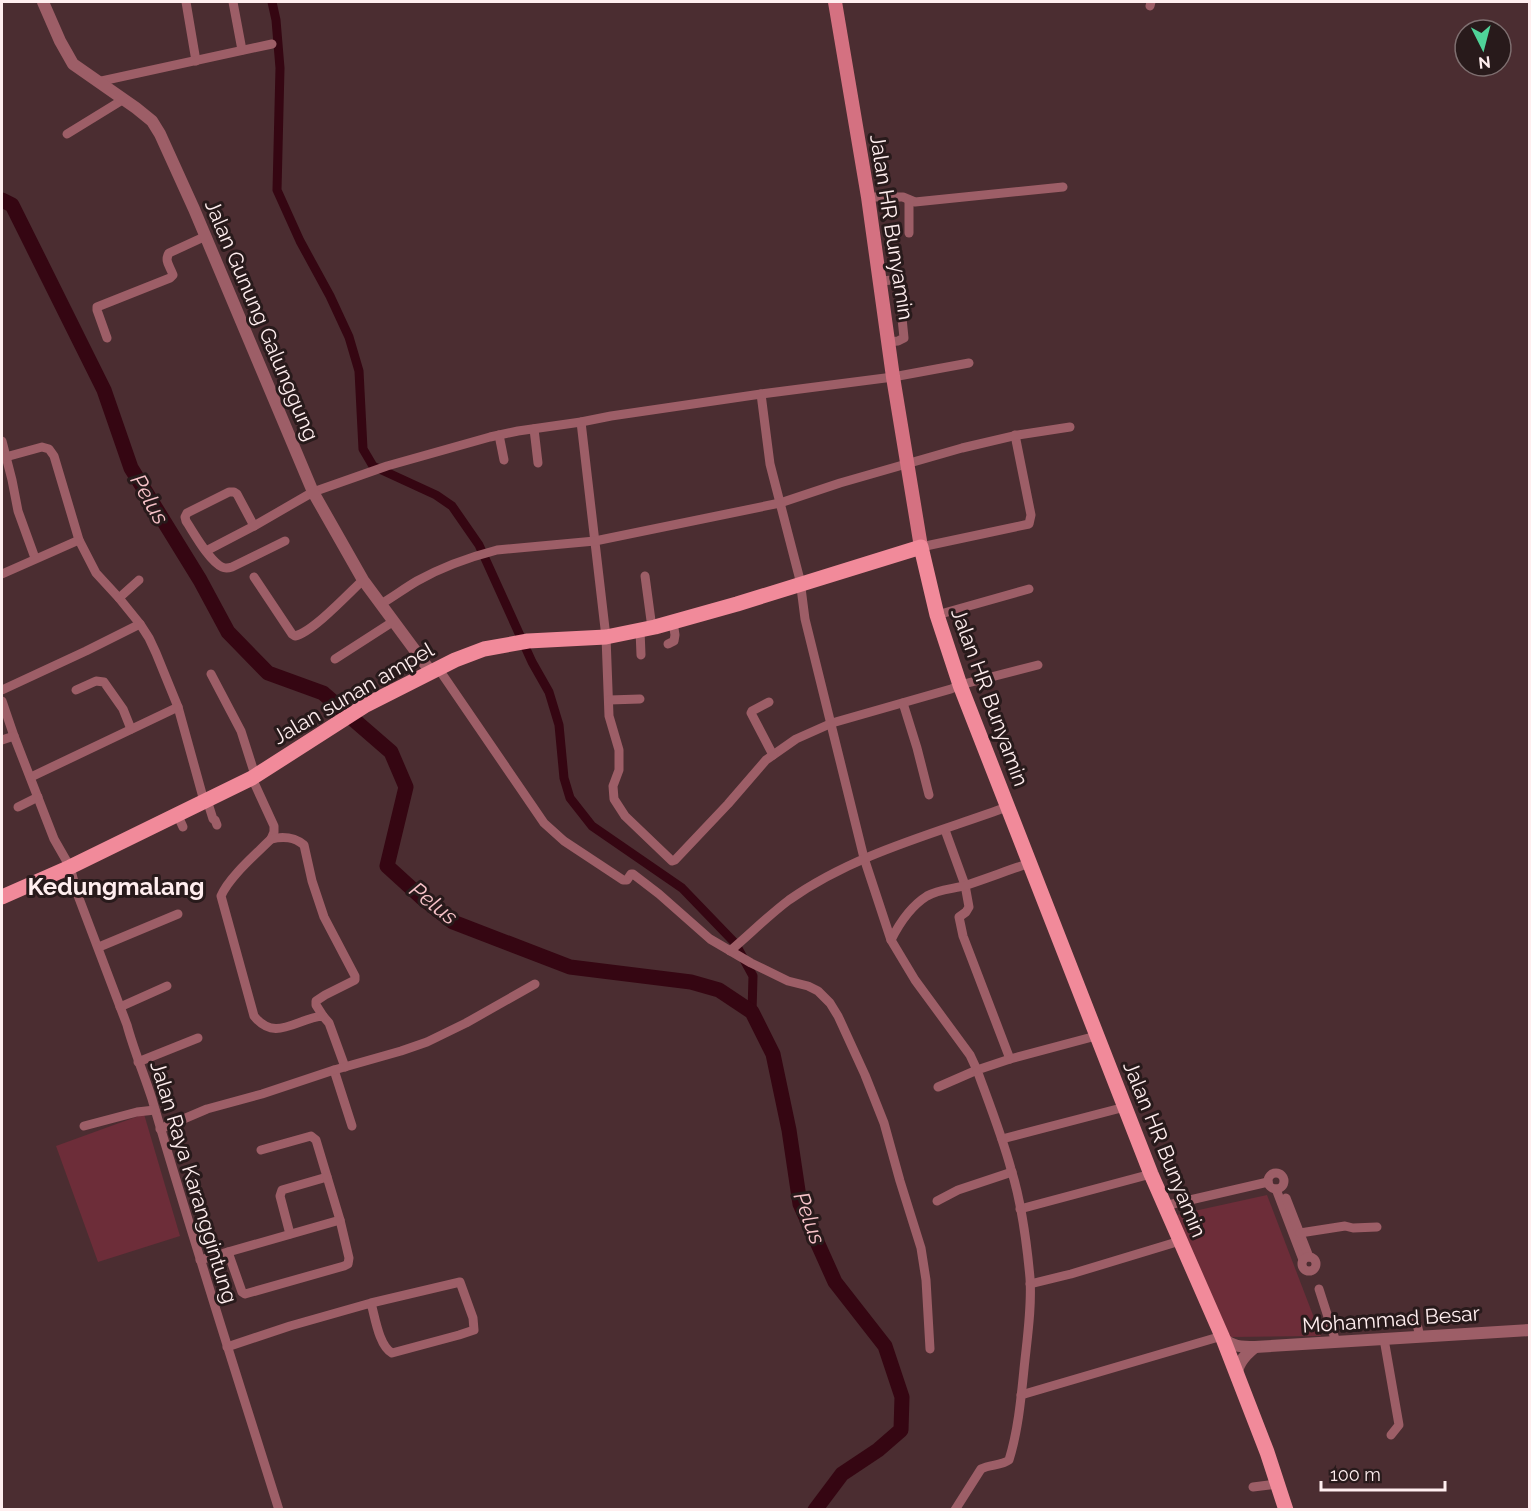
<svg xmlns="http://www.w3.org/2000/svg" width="1531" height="1511" font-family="Raleway,sans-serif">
<rect width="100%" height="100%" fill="#4b2d31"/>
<g fill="#6d2d39">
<polygon points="144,1114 180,1236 98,1262 56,1146"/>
<polygon points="1267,1195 1321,1336 1230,1337 1176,1215"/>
</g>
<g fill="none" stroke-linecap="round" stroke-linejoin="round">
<polyline stroke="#350612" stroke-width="9" points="272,2 276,20 280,68 277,190 300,241 330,296 349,337 359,371 363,449 373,466 436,495 452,506 479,545 532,662 549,692 559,725 564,778 570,798 592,826 682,888 735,943 753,976 752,1012"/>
<polyline stroke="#350612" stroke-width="15" points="2,200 12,205 104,390 131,468 200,580 228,632 268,673 323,693 391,752 406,787 387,866 421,897 453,922 570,967 691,982 719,990 752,1012 773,1054 789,1130 800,1204 835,1282 885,1346 902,1397 901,1430 878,1450 842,1474 815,1510"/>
<g stroke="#9d5e67" stroke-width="9">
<polyline points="186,2 196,61"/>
<polyline points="233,2 242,50"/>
<polyline points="1150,6 1151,2"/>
<polyline points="97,82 272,44"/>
<polyline points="67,134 124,99"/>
<polyline points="868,197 903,197 915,202 1063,187"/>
<polyline points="909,233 909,200"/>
<polyline points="880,281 893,280 897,283 899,288 904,338 898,341 888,342"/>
<path d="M 107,338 L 97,310 L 97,307 L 170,278 L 173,275 C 170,266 164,261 169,253 L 206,236"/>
<polyline points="761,394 770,464 800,580 805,619 864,858 891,940 915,980 970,1055 977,1070 938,1087"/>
<polyline points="581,422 606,637 609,716 619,750 619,770 613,786 614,799 625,816 672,861 675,860 728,804 766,760 796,739 832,723 951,689 960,685 1038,665"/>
<polyline points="534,429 538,463"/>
<polyline points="499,435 504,460"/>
<polyline points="2,441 12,480 18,511 35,558"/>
<polyline points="2,458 42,447 49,449 54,456 79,540 96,573 119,598 140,624 149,638 156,653 178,707 204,801"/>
<path d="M 254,526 L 237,494 L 234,492 L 229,492 L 187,513 L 185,517 L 186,521 C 194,533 209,561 222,567 C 226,569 229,568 232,567 L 285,541"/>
<polyline points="921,547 1029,524 1031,515 1015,435"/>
<polyline points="206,551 254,526 313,492 387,466 490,437 518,431 581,422 611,416 761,394 893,377 969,363"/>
<polyline points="2,574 79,540"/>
<polyline points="645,576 652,628"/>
<path d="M 254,577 L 292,634 L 295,636 C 313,632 349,593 363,580"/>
<polyline points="119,598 139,580"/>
<path d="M 381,604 C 393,597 405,588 417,581 C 442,567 470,557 497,550 L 595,541 L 780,503 L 840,483 L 962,448 L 1018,435 L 1070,427"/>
<polyline points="937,615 1029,589"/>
<polyline points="640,630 641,655"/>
<polyline points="668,644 674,641 675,635 673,622"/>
<polyline points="335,659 394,621"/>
<polyline points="438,668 544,823 564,841 623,880 627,880 631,874 633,874 659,894 710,939 751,963 788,981 808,986 818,991 830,1003 838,1016 865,1075 884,1123 900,1181 921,1248 926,1280 930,1349"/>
<polyline points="211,674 241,731 255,775"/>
<polyline points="2,690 86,651 140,624"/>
<polyline points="76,690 96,681 104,682 123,709 131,729"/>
<polyline points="609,700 640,699"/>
<path d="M 2,701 L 14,736 L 54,839 L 70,867 L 77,893 L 127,1025 C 134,1051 144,1074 152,1099 C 192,1237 236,1373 279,1510"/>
<polyline points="769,702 752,711 751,713 773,755"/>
<polyline points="903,703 917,748 929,795"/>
<polyline points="2,740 14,736"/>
<polyline points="31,777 178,707"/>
<path d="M 252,778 L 274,826 L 274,832 L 271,839 C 256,854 229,877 221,896 L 254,1016 C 275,1043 297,1018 323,1016 L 329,1023 L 345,1067"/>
<polyline points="207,800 213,819 215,820 217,825"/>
<polyline points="18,807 38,797"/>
<polyline points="177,814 183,827"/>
<polyline points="945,830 965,885 969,907 966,912 959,917 963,936 1010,1059"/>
<path d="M 271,839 C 284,836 294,837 304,845 L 312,881 L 324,917 L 355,976 L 355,980 L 325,995 L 316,1001 L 316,1005 L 323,1016"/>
<path d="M 891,940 C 899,924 911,906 927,896 C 939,889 954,889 967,885 C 988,878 1009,870 1030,863"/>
<polyline points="99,947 178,914"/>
<path d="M 730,951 C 749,935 769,915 789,900 C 854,854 933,834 1007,807"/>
<polyline points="120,1007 167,986"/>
<polyline points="138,1062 198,1038"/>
<polyline points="334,1070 352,1126"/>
<polyline points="84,1126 137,1112 155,1110"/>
<polyline points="160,1129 207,1109 262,1094 334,1070 401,1051 427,1042 466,1023 535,984"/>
<polyline points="1002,1139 1125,1107"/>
<circle cx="1276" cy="1181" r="8"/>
<polyline points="1276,1189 1303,1260"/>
<polyline points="1286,1198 1309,1257"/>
<polyline points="937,1201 958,1190 1012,1172"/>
<polyline points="1164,1206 1268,1182"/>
<polyline points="1020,1209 1151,1174"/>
<polyline points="1300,1233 1345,1226 1353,1228 1377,1227"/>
<polyline points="290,1234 280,1196 282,1190 327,1177"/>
<polyline points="228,1252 242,1292 245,1294 344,1266 348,1264 349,1258 340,1220"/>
<circle cx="1309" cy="1264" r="7"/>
<polyline points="200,1260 340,1220 316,1140 311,1136 261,1150"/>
<polyline points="1030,1284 1071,1274 1180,1241"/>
<polyline points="1319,1289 1336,1342"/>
<polyline points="1330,1325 1412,1321 1417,1324 1420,1337"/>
<polyline points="1384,1339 1399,1425 1391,1435"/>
<path d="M 227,1347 L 290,1326 L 371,1303 C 375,1317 379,1346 392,1353 L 459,1335 L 474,1330 L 473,1318 L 460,1282 L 371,1303"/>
<polyline points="1021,1395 1222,1336"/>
<polyline points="1253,1487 1277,1484"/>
<path d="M 955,1510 L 981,1469 C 990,1464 1001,1466 1009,1460 C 1018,1431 1021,1399 1024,1369 C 1027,1339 1032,1308 1030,1278 C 1027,1245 1021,1201 1011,1169 C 1002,1136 989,1103 977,1070 L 1010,1059 L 1096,1036"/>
</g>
<g stroke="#9d5e67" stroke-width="12">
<polyline points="43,2 60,41 73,64 136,108 152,121 160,134 194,209 313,492 363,580 431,672"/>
<path d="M 1223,1337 C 1230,1347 1243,1347 1255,1347 L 1530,1330"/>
<path d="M 1237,1378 C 1235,1365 1245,1355 1255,1347"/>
</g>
<polyline stroke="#d47181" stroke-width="14" points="835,2 868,197 893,377 921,547"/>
<polyline stroke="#f18a9a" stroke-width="15" points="2,897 70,867 252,778 366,705 455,660 484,649 528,641 606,637 655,627 737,604 921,547 937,615 960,685 1151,1174 1222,1336 1267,1452 1286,1510"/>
</g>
<g text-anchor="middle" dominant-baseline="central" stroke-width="6" stroke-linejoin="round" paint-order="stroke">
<g font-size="21" fill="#ffeeef" stroke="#281a1b">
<text transform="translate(892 227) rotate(81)">Jalan HR Bunyamin</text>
<text transform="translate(262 320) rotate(67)">Jalan Gunung Galunggung</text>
<text transform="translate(353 693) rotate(-30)">Jalan sunan ampel</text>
<text transform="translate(990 697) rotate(70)">Jalan HR Bunyamin</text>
<text transform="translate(1165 1149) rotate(68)">Jalan HR Bunyamin</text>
<text transform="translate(194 1182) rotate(73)">Jalan Raya Karanggintung</text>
<text transform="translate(1391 1319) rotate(-4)">Mohammad Besar</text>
</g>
<g font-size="22" font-style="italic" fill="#f8c3c9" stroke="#281a1b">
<text transform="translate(150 499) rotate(60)">Pelus</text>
<text transform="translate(434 903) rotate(38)">Pelus</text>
<text transform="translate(810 1218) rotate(70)">Pelus</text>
</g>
<g font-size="24" font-weight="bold" fill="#ffeeef" stroke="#281a1b">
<text x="116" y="886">Kedungmalang</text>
</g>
</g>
<rect width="1531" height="1511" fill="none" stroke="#ffeeef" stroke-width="6"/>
<g transform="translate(1483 48) rotate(174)"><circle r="28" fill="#281a1b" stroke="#7e6f70" stroke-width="1.5"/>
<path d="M0-4.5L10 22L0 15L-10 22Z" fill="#4fd399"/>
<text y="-9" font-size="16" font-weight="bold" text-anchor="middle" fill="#ffeeef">N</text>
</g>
<path d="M1321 1481v9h124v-9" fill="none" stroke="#ffeeef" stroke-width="3"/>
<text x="1330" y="1481" font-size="18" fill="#ffeeef" stroke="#281a1b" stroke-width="4.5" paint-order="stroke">100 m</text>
</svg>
